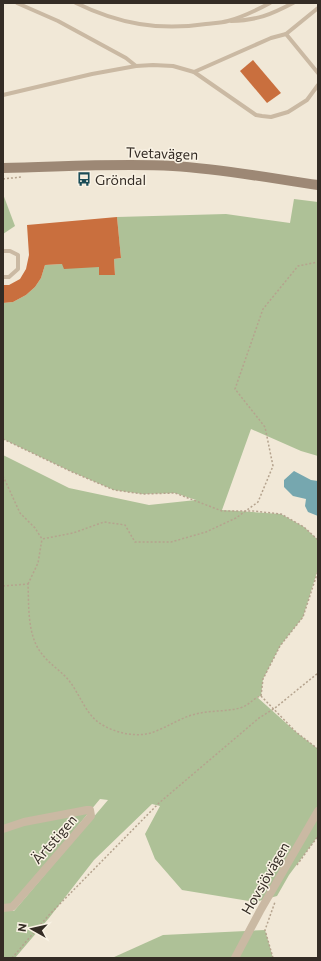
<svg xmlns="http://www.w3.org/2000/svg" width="321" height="961" font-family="Commissioner,sans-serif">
<rect width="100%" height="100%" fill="#f1e8d7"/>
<g fill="#aec197" fill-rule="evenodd">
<polygon points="3,194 15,226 3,234"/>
<path d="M 294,199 L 318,202 L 318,456 L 301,451 L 251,429 L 222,510 L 281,514 L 304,527 L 318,540 L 317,572 L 303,617 L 280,646 L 263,679 L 261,696 L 257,697 L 296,732 L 318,749 L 318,836 L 289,875 L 277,896 L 255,902 L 182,890 L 155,859 L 145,834 L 160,806 L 152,804 L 94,860 L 49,918 L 15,958 L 3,958 L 3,455 L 69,488 L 149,505 L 196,500 L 175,493 L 143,494 L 114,490 L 70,471 L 3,439 L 3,303 L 13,302 L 26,295 L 35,287 L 41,278 L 45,265 L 62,264 L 99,267 L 99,275 L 115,275 L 114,259 L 121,258 L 117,217 L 226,214 L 290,223 ZM 100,799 L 108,800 L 14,911 L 8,910 Z"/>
<polygon points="265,930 273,958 112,958 163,935"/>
</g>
<polygon fill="#76a7af" points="294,471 311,480 318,481 318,516 308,512 305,506 306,499 293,496 284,487 284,480"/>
<g fill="#c96f3e">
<polygon points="253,60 281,93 267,103 240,71"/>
<polygon points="117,217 121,258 114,259 115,275 99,275 99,267 64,269 62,264 45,265 41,278 35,287 26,295 13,302 3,303 3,285 9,285 20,279 26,269 29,255 27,225"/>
</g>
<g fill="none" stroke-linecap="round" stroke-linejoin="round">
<g stroke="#b5a38e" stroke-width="1.5" stroke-dasharray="2 2" stroke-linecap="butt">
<polyline points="3,179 21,177"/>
<polyline points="3,439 70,471 114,490 143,494 175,493 222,511 253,511 281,514 304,527 318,540"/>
<polyline points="3,476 20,513 35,528 42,539 73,533 104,522 125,525 135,542 171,542 206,532 236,518 258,502 273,466 265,427 235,389 263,309 298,266 318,262"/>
<polyline points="28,584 38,563 42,539"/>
<path d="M 3,586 L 28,584 C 29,606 27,636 42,654 C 50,665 62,671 70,682 C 80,695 85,712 98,722 C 113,733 139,739 156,731 C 169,726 179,719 192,715 C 208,710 225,712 240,708 C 250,705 253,698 261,696 L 263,679 L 280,646 L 303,617 L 318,571"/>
<polyline points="261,696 296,732 318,749"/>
<polyline points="297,865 318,836"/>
<polyline points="12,958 48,916 159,803 259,718 275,708 318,673"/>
<polyline points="273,958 265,930 275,902"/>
</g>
<g stroke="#cab9a3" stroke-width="4">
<polyline points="17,3 58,21 126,58 136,66"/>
<path d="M 76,3 C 119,24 159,31 206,24 C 213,23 221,23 228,21 C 242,17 257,10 270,3"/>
<path d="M 231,21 C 258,20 270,15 293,3"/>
<polyline points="286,34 318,8"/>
<polyline points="194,72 271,38 286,34 318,73"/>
<polyline points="3,95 92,74 136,66 153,65 173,66 194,72 256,115 262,116 271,117 288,112 307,100 318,85"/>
<polyline points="3,251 10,251 18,255 18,269 9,277 3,277"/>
</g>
<g stroke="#cab9a3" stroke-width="8">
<polyline points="3,829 24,822 87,810 90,810 91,816 15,904 12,907 3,908"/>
<polyline points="235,958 260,911 318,811"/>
</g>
<path stroke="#9d8875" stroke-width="10" d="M 3,168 C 60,167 117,163 173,166 C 222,169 270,178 318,185"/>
</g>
<defs>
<symbol id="bus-bare" viewBox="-9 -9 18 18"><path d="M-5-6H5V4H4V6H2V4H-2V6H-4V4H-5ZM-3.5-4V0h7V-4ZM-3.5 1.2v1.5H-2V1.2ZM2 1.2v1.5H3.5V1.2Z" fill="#1a4c57" stroke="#f9f2e4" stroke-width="2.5" paint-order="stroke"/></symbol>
</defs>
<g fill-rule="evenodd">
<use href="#bus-bare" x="74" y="169" width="20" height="20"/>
</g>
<g text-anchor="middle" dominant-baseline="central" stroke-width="3" stroke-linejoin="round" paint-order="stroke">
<g font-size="14" fill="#342c25" stroke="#f9f2e4">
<text transform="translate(162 153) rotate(2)">Tvetavägen</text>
<text transform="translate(54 839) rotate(-49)">Ärtstigen</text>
<text transform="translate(265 878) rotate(-60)">Hovsjövägen</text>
</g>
<g font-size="14" fill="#342c25" stroke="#f9f2e4" text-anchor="start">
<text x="95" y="179">Gröndal</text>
</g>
</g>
<rect width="321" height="961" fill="none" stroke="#342c25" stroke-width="8"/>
<g transform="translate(32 929) rotate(278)" stroke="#f9f2e4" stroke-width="3" paint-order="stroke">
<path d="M0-3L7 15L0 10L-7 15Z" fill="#342c25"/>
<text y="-6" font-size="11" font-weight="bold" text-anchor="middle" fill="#342c25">N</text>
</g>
</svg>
